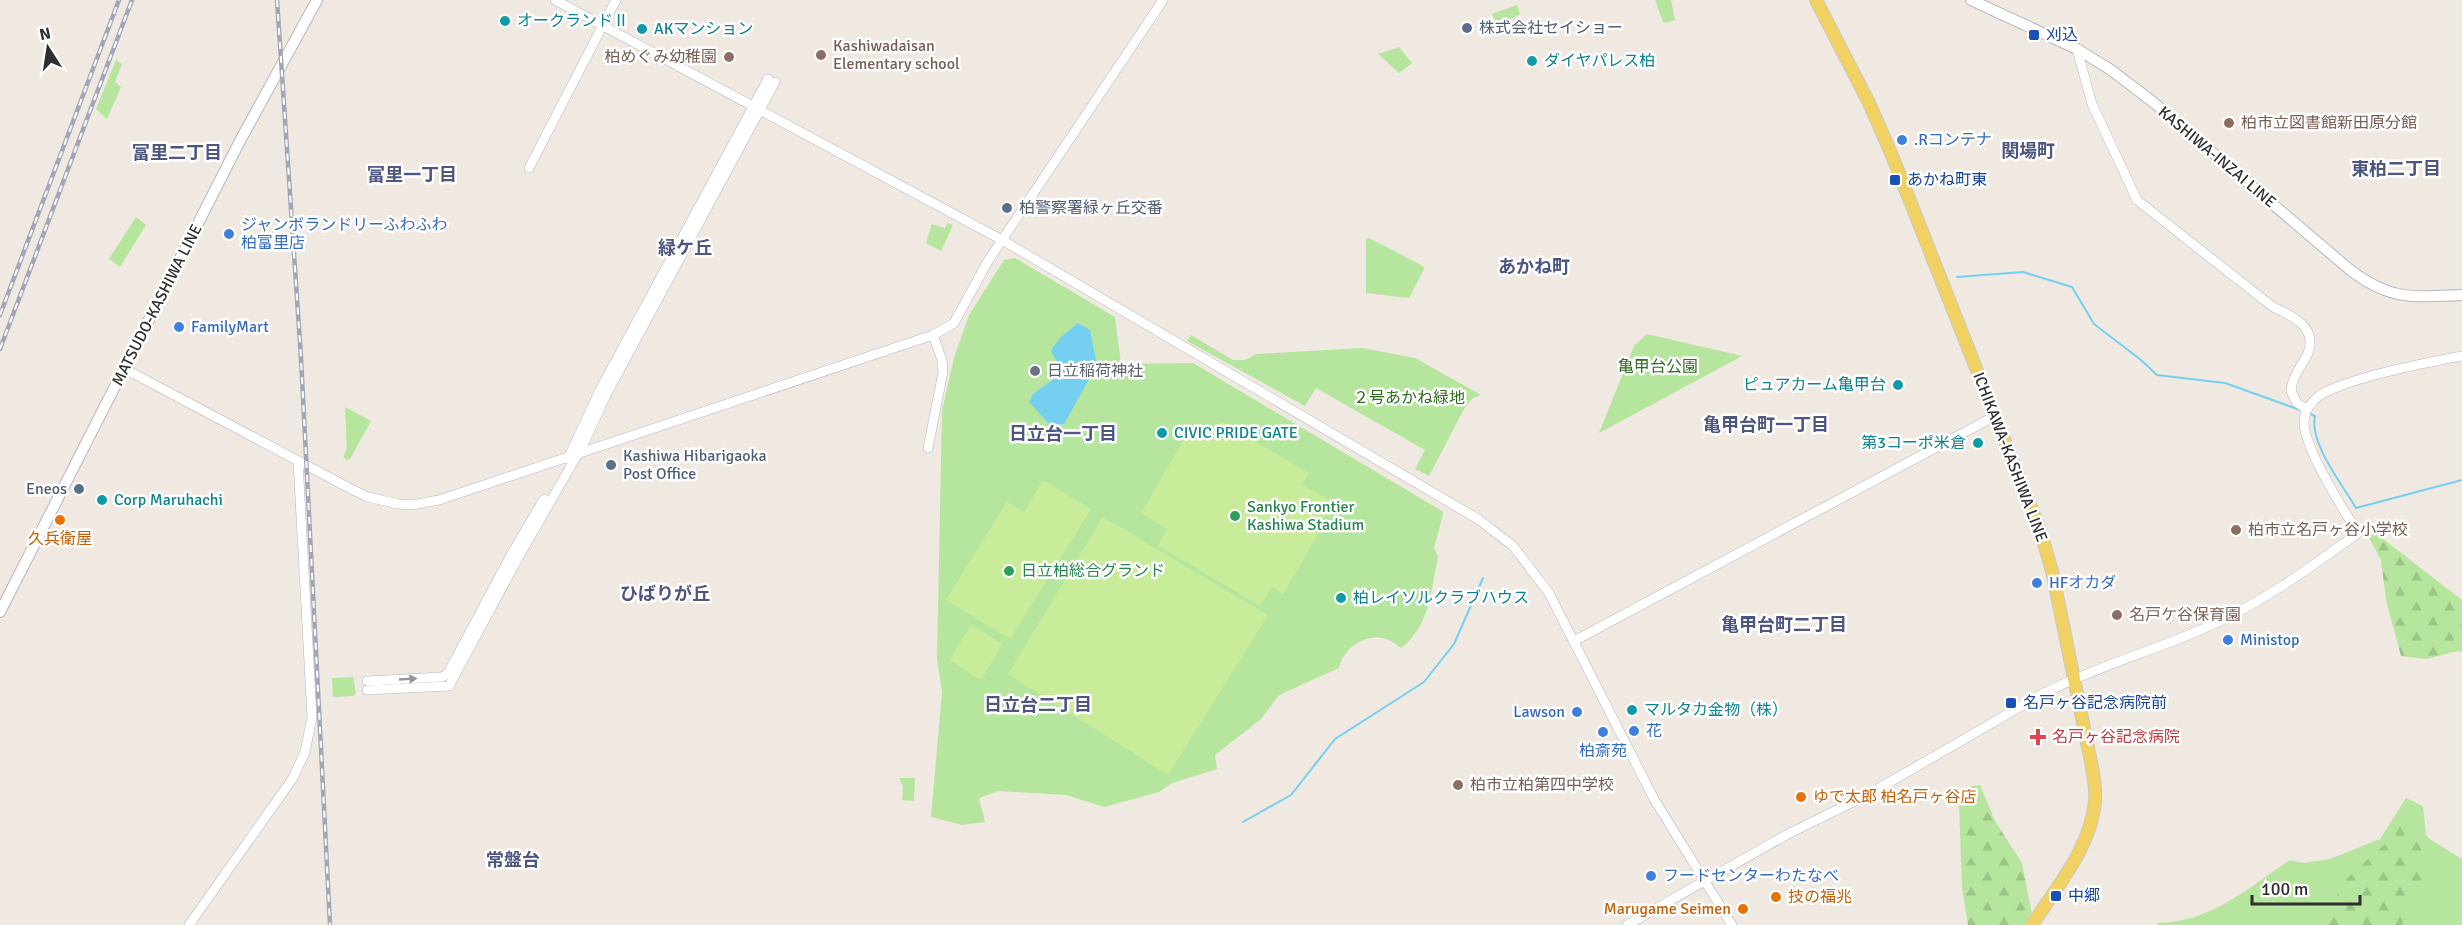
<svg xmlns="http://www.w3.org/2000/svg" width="2462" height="925" font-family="Signika,'Noto Sans JP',sans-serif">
<defs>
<pattern id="forest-firs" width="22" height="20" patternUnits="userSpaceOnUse" patternTransform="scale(1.5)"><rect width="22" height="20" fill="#b6e59e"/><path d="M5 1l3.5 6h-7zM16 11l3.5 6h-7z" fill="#9dc588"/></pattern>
</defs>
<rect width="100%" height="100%" fill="#efe9e1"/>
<g fill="#b6e59e">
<polygon points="1655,0 1671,0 1675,20 1666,23 1663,22"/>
<polygon points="1517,5 1520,14 1498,26 1492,14"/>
<polygon points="1399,47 1412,63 1399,73 1378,54"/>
<polygon points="116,60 122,64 115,82 121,87 107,119 96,109"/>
<polygon points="136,217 146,225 120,267 109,259"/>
<polygon points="948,223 953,225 941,251 926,243 932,224 945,228"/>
<polygon points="1369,238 1423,266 1424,269 1409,298 1366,293 1366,239"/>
<path d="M 1015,258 L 1115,317 L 1121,364 L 1193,363 L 1442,511 L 1443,514 L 1434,548 L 1438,557 C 1431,590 1430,626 1401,648 C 1398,646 1393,642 1389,640 C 1368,631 1343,647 1339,668 L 1279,695 L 1261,719 L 1215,755 L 1217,769 L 1172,783 L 1159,792 L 1104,807 L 1066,795 L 998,791 L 979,798 L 985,822 L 962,825 L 931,817 L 942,692 L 937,659 L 942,411 L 954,358 L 969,315 L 1004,260 Z"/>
<polygon points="1647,334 1742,356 1599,433 1634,346"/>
<polygon points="1191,335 1233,360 1245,360 1256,354 1362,348 1415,358 1481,395 1473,398 1464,409 1429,476 1415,469 1425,450 1316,388 1305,406 1187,341"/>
<polygon points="345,407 371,421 350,459 347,460 343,457 347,449"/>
<polygon points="353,677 356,693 353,696 333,697 332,678"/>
<polygon points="899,778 915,778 914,801 902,800 903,786"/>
<path d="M 2406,798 L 2423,806 L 2426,835 L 2431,840 L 2462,859 L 2462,925 L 2157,925 L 2158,923 C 2209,923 2249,888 2290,860 L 2303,863 L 2330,859 L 2380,839 Z"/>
</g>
<g fill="url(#forest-firs)">
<polygon points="2374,532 2462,600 2462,652 2457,651 2426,659 2401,656 2386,600 2381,560 2368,536"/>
<polygon points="1980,785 1995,821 2022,863 2034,925 1968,925 1962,888 1959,803 1966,787"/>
<path d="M 2410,806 L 2413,834 L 2431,853 C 2425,876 2412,897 2402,920 L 2403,925 L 2324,925 L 2343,882 L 2385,844 Z"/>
</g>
<g fill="#c9ec9a">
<polygon points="1222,422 1309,473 1302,484 1332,502 1323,518 1326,521 1283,594 1272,587 1260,606 1158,546 1167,529 1141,513 1189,431 1198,436 1200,433 1217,429"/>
<polygon points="1043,480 1091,509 1010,639 946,600 1007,502 1024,512"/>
<polygon points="1103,517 1268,615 1168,775 1008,674"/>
<polygon points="971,625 1003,644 981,680 949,660"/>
</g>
<polygon fill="#75cff0" points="1078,323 1090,330 1097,365 1064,424 1051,426 1029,402 1033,394 1062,373 1051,350 1062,336"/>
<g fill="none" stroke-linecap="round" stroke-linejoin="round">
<g stroke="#75cff0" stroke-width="2">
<polyline points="1957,277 2023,272 2072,287 2094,324 2141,360 2157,375 2225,383 2300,410"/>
<path d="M 2308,413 L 2315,416 C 2309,443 2342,484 2356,508 L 2462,480"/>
<polyline points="1243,822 1291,795 1335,739 1424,682 1454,644 1483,578"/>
</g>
<defs>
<g id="tertiary">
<polyline points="555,0 1002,240 1478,519 1513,546 1549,593 1654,799 1732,925"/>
<path d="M 2077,49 L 2092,104 L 2137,200 L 2273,307 C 2291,315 2318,327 2308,353 C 2302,367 2292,375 2291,391 L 2297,403 L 2307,409"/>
<polyline points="529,168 616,0"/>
<polyline points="125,369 353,490 368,497 398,504 412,505 439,500 933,335 954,323 988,261 1163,0"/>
<polyline points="928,448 943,372 942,360 933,335"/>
<polyline points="568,459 600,390 768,79"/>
<polyline points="1574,641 1995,416"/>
<polyline points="367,681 442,677 448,673 511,555 544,499"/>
<polyline points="367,690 449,686 518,558 583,445 606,395 775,82"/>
<polyline points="189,925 293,778 305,752 312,717 298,461"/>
<path d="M 1627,925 L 1786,835 L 1869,794 L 2044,693 C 2094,668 2146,653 2198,631 C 2256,607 2307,570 2358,533 C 2343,509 2304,448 2304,422 C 2304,411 2312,401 2320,395 C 2351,377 2425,363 2462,356"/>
</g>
<g id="secondary">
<path d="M 1971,0 L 2077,49 L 2111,70 L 2153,102 L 2349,269 C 2390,301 2413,297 2462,295"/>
<polyline points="0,612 241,139 317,0"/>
</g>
<path id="primary" d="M 1816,0 L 1869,103 L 1891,153 L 2040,530 L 2052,571 L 2092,767 C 2094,778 2096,789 2095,800 C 2092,846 2056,888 2032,925"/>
</defs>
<use href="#tertiary" stroke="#b4b7c1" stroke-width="10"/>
<use href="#secondary" stroke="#b4b7c1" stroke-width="12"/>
<use href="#primary" stroke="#c9c9c9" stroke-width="14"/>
<use href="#tertiary" stroke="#fff" stroke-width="9"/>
<use href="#secondary" stroke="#fff" stroke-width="10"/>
<use href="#primary" stroke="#f2d163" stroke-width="12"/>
<defs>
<g id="rail">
<polyline points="277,0 301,358 330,925"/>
<polyline points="0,315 119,0"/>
<polyline points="0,349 132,0"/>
</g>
</defs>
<use href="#rail" stroke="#a3a6b8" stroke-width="4.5"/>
<use href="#rail" stroke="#fff" stroke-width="2" stroke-dasharray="7" stroke-linecap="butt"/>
</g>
<defs><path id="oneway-solid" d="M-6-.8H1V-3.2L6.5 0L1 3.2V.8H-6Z" transform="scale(1.5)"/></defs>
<use fill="#969696" href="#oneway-solid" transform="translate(408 679) rotate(-3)"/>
<g fill="#0f9aa8" stroke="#fff" stroke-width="2">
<circle cx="505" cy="21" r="6"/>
<circle cx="642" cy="29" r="6"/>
<circle cx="1532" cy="61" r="6"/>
<circle cx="1898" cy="385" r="6"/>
<circle cx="1162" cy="433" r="6"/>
<circle cx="1978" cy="443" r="6"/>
<circle cx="102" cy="500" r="6"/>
<circle cx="1341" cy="598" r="6"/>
<circle cx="1632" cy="710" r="6"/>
</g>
<g fill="#5c6f8a" stroke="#fff" stroke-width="2">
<circle cx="1467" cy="28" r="6"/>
<circle cx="1007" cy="208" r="6"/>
<circle cx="611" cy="465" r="6"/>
<circle cx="79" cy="489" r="6"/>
</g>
<g fill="#1a4fb4" stroke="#fff" stroke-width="2">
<rect x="2028" y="29" width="12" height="12" rx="3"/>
<rect x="1889" y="174" width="12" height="12" rx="3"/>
<rect x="2005" y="697" width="12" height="12" rx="3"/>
<rect x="2050" y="890" width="12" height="12" rx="3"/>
</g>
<g fill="#8d6e63" stroke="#fff" stroke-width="2">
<circle cx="821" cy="55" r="6"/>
<circle cx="729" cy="57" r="6"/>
<circle cx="2229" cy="123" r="6"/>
<circle cx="2236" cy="530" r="6"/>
<circle cx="2117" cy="615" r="6"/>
<circle cx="1458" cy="785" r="6"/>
</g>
<g fill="#3f7fe0" stroke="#fff" stroke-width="2">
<circle cx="1902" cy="140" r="6"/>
<circle cx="229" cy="234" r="6"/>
<circle cx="179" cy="327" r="6"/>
<circle cx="2037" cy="583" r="6"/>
<circle cx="2228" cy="640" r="6"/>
<circle cx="1577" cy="712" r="6"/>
<circle cx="1634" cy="731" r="6"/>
<circle cx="1603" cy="732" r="6"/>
<circle cx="1651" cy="876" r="6"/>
</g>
<circle fill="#6b7280" stroke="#fff" stroke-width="2" cx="1035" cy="371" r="6"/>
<g fill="#2e9e5b" stroke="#fff" stroke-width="2">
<circle cx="1235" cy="516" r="6"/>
<circle cx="1009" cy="571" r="6"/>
</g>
<g fill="#e8710a" stroke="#fff" stroke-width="2">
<circle cx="60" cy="520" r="6"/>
<circle cx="1801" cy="797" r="6"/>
<circle cx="1776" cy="897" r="6"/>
<circle cx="1743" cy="909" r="6"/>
</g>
<path fill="#e0444e" stroke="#fff" stroke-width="2" d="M2035 728h6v6h6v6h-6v6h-6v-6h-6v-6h6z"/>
<g text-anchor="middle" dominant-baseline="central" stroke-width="5" stroke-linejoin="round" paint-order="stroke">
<g font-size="16" fill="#0d838f" stroke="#fff" text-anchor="start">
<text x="517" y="21">オークランドⅡ</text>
<text x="654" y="29">AKマンション</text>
<text x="1544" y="61">ダイヤパレス柏</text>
<text x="1886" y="385" text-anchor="end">ピュアカーム亀甲台</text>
<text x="1174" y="433">CIVIC PRIDE GATE</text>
<text x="1966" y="443" text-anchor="end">第3コーポ米倉</text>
<text x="114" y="500">Corp Maruhachi</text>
<text x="1353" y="598">柏レイソルクラブハウス</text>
<text x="1644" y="710">マルタカ金物（株）</text>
</g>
<g font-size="16" fill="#4e5e75" stroke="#fff" text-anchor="start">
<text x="1479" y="28">株式会社セイショー</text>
<text x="1019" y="208">柏警察署緑ヶ丘交番</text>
<text x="623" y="456">Kashiwa Hibarigaoka<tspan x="623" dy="18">Post Office</tspan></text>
<text x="67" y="489" text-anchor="end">Eneos</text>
</g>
<g font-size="16" fill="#164399" stroke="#fff" text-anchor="start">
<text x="2046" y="35">刈込</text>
<text x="1907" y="180">あかね町東</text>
<text x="2023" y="703">名戸ヶ谷記念病院前</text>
<text x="2068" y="896">中郷</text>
</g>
<g font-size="16" fill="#785e54" stroke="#fff" text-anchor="start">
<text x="833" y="46">Kashiwadaisan<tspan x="833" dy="18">Elementary school</tspan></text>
<text x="717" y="57" text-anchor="end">柏めぐみ幼稚園</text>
<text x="2241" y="123">柏市立図書館新田原分館</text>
<text x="2248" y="530">柏市立名戸ヶ谷小学校</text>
<text x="2129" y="615">名戸ケ谷保育園</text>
<text x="1470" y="785">柏市立柏第四中学校</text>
</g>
<g font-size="16" fill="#366cbe" stroke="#fff" text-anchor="start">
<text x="1914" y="140">.Rコンテナ</text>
<text x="241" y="225">ジャンボランドリーふわふわ<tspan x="241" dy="18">柏富里店</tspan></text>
<text x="191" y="327">FamilyMart</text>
<text x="2049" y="583">HFオカダ</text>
<text x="2240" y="640">Ministop</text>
<text x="1565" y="712" text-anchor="end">Lawson</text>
<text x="1646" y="731">花</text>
<text x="1603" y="751" text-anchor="middle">柏斎苑</text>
<text x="1663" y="876">フードセンターわたなべ</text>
</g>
<g font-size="16" fill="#2e2e2e" stroke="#fff">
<text transform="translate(2217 157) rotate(40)">KASHIWA-INZAI LINE</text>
<text transform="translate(157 305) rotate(-63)">MATSUDO-KASHIWA LINE</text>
<text transform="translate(2010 457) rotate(69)">ICHIKAWA-KASHIWA LINE</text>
</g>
<g font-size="16" fill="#2c6e1b" stroke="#fff">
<text x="1658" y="367">亀甲台公園</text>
<text x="1409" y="398">２号あかね緑地</text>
</g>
<g font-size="16" fill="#5b616d" stroke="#fff" text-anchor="start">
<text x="1047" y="371">日立稲荷神社</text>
</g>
<g font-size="16" fill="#27864d" stroke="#fff" text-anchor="start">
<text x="1247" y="507">Sankyo Frontier<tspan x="1247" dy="18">Kashiwa Stadium</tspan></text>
<text x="1021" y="571">日立柏総合グランド</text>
</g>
<g font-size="16" fill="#c56008" stroke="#fff" text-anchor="start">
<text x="60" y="539" text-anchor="middle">久兵衛屋</text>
<text x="1813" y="797">ゆで太郎 柏名戸ヶ谷店</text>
<text x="1788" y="897">技の福兆</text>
<text x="1731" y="909" text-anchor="end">Marugame Seimen</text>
</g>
<g font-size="16" fill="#be3a42" stroke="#fff" text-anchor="start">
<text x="2052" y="737">名戸ヶ谷記念病院</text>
</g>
<g font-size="18" font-weight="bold" fill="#4d5680" stroke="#fff">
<text x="2028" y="151">関場町</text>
<text x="177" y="153">富里二丁目</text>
<text x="2396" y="169">東柏二丁目</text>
<text x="412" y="175">富里一丁目</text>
<text x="685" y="248">緑ケ丘</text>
<text x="1534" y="267">あかね町</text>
<text x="1766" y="425">亀甲台町一丁目</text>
<text x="1063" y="434">日立台一丁目</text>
<text x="665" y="594">ひばりが丘</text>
<text x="1784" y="625">亀甲台町二丁目</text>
<text x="1038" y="705">日立台二丁目</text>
<text x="513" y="860">常盤台</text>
</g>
</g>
<g transform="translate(48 48) rotate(348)" stroke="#ffffff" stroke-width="4.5" paint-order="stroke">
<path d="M0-4.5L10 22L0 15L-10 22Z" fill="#2e2e2e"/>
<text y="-9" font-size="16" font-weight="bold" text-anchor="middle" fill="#2e2e2e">N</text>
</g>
<path d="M2252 895v9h108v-9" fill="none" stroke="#2e2e2e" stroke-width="3"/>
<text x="2261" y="895" font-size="18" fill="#2e2e2e" stroke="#ffffff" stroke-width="4.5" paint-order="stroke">100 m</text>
</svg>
